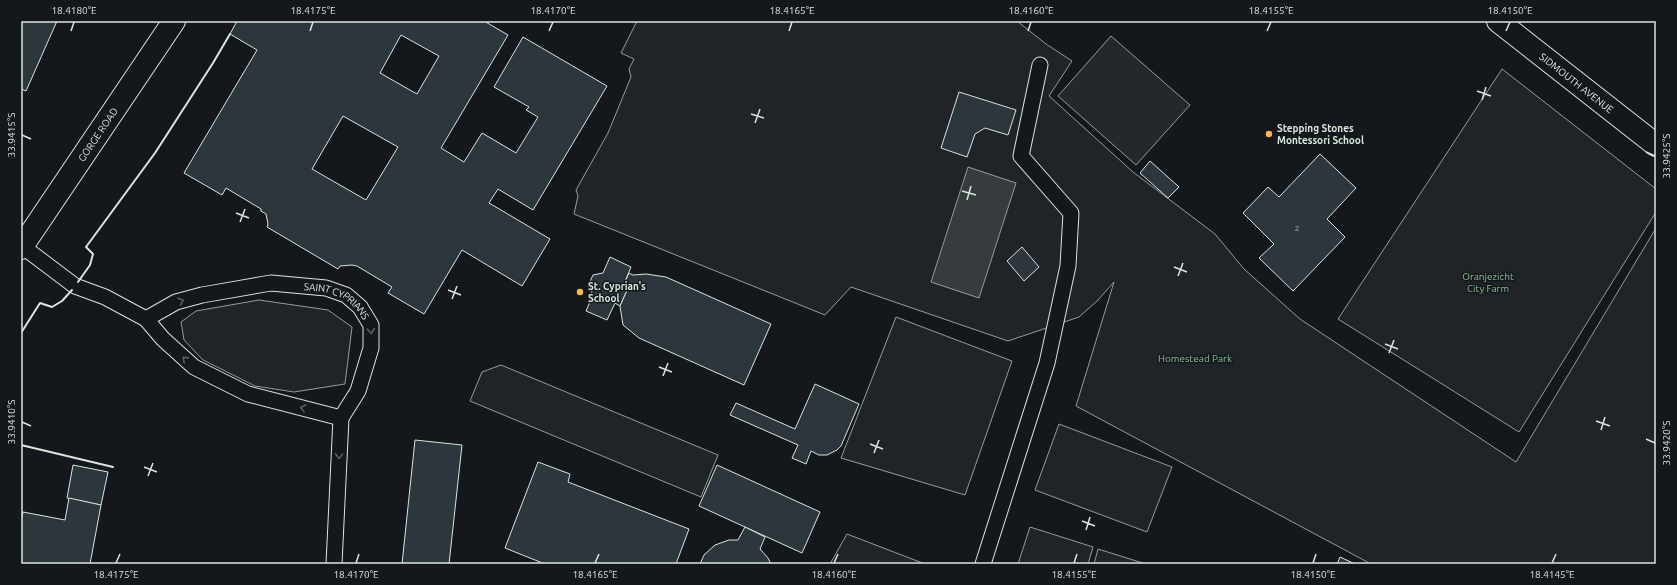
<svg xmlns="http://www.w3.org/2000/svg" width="1677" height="585" font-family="Ubuntu,sans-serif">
<rect width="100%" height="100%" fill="#14181c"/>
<g fill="#202428" stroke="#939e99">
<polygon points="637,21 1017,21 1046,44 1072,61 1049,96 1133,172 1215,234 1244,269 1300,319 1516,462 1656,228 1656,564 1371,564 1076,406 1114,282 1097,301 1079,317 1008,341 851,287 825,315 574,214 578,196 576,190 608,133 631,77 629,69 634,59 621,53"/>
<polygon points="1502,69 1656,189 1656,212 1519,432 1338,319"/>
<polygon points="259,300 328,310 352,327 345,384 294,392 255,386 203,360 184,340 181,322 196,311"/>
<polygon points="896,317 1012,361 965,495 841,458"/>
<polygon points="501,365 718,455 701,497 470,401 482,372"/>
<polygon points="1059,424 1172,467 1147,532 1035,490"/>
<polygon points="1030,527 1093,547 1088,564 1018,564"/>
<polygon points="847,534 925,564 830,564"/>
<polygon points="1098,549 1146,564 1094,564"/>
</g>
<polygon fill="#24282b" stroke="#939e99" points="1111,36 1190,105 1136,165 1058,96"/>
<polygon fill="#363b3e" stroke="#939e99" points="968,167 1016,183 979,298 931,282"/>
<g fill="#2c363c" stroke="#d8e6dc" fill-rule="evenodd">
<polygon points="21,21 57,21 26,91 21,89"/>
<path d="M 237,21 L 484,21 L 508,35 L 441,148 L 464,162 L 482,133 L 516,153 L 538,117 L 526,110 L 529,107 L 494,87 L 523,37 L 607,86 L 533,210 L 498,189 L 489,203 L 550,239 L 522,286 L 462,250 L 424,314 L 388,293 L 392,287 L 357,266 L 352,265 L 340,266 L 338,269 L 267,227 L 268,224 L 266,214 L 261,211 L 261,209 L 226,188 L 222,195 L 184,173 L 257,50 L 230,34 ZM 401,35 L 439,56 L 417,94 L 380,73 ZM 343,116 L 398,147 L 366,200 L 312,169 Z"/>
<polygon points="959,92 1016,110 1008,135 985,128 975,134 967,157 941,148"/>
<polygon points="1320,154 1356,188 1327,219 1345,237 1293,291 1259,258 1274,244 1243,213 1268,187 1279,197"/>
<polygon points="1150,161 1179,187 1168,198 1140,173"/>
<polygon points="1022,247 1039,267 1024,281 1007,261"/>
<polygon points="610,257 631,267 624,284 629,286 620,306 615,303 607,320 586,311 593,295 588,286 593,275 603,273"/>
<polygon points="629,273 633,275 646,274 666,277 771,324 744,385 639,338 623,325 620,306 629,286 624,284"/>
<polygon points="815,384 859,404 841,446 837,450 827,455 819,455 811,451 806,464 792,458 798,445 730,415 736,403 795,429"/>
<polygon points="415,440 462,445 449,564 402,564"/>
<polygon points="538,462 570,474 568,482 689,529 676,564 545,564 505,548"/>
<polygon points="73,465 108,472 101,505 67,498"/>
<polygon points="717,465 820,512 802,553 699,506"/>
<polygon points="69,498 101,505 90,564 21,564 21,522 23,512 65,520"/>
<polygon points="745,527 765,537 760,549 768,558 771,564 700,564 704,555 715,545 729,540 738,540"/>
<polygon points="1340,557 1355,564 1337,564"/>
</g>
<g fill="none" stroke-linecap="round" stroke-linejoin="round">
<defs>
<g id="service">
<polyline points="22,246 75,286 105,297 146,319 163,339 194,367 248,394 341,418"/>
<path id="s1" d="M 146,319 L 176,302 L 202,295 L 271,283 L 326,288 L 346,295 L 360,307 L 371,325 L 371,348 L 358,391 L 341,418 L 334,564"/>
<polyline points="983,564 1047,363 1068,266 1071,213 1021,156 1040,65"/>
</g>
<g id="minor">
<path id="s2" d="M 21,248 L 174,21"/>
</g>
<g id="tertiary">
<path id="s3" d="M 1498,21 L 1656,145"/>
</g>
</defs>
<use href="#service" stroke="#d8e6dc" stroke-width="17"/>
<use href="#minor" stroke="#d8e6dc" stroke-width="24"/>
<use href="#tertiary" stroke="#d8e6dc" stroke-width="24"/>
<use href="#service" stroke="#14181c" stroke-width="15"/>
<use href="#minor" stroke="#14181c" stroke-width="22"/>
<use href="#tertiary" stroke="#14181c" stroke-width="22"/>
<g stroke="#d8e6dc" stroke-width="2">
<polyline points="78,282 90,265 93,254 86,247 155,153 213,63 230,34"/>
<polyline points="21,333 40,303 52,307 62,301 72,290"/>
<polyline points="21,445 113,467"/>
</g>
</g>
<defs><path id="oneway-chevron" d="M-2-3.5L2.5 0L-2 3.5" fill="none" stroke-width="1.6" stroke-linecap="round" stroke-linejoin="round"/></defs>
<g stroke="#59605f">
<use href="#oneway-chevron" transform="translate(181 301) rotate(-19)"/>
<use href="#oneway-chevron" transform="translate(371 331) rotate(87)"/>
<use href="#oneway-chevron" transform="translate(185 359) rotate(-138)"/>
<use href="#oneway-chevron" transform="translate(303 408) rotate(-166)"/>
<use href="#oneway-chevron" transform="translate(339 456) rotate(93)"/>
</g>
<path fill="none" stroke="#d8e6dc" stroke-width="1.5" d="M 71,31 L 74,22M 310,31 L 313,22M 549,31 L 553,22M 789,31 L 792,22M 1028,31 L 1031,22M 1267,31 L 1271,22M 1506,31 L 1510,22M 1477,91 L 1491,96M 1482,100 L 1486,87M 751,114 L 764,118M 755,123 L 760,109M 22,135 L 31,139M 1646,152 L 1655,156M 962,191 L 976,195M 967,200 L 971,186M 236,213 L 249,218M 240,222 L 245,209M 1174,267 L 1187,272M 1178,276 L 1183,263M 448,290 L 461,295M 452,299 L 457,286M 1385,344 L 1398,349M 1389,353 L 1394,340M 659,367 L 672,372M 663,376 L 668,363M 1596,421 L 1610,426M 22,422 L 31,426M 1601,430 L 1605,417M 1646,439 L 1655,443M 870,444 L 883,449M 874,453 L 879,440M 144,467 L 157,472M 148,476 L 153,463M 1082,521 L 1095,526M 1086,530 L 1090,517M 116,563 L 120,554M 356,563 L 359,554M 595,563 L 599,554M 834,563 L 838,554M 1074,563 L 1077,554M 1313,563 L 1316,554M 1552,563 L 1556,554"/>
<g fill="#ffb74d" stroke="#14181c" stroke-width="1.5">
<circle cx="1269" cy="134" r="4"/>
<circle cx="580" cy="292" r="4"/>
</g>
<g text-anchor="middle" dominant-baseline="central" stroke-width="3" stroke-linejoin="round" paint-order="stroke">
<g font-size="8" fill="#adbab4">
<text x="1297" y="228">2</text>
</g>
<g font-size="10" fill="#d8e6dc" stroke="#14181c">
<text stroke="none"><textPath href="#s3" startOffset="100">SIDMOUTH AVENUE</textPath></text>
<text stroke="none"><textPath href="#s2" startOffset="137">GORGE ROAD</textPath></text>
<text stroke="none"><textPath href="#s1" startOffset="202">SAINT CYPRIANS</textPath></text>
</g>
<g font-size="10" font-weight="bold" fill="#d8e6dc" stroke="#14181c" text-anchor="start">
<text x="1277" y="128">Stepping Stones<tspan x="1277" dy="12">Montessori School</tspan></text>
<text x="588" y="286">St. Cyprian's<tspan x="588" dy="12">School</tspan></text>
</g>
<g font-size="10" fill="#8ac095" stroke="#14181c">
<text x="1488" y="276">Oranjezicht<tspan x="1488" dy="12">City Farm</tspan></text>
<text x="1195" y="358">Homestead Park</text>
</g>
</g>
<rect width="1677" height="585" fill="none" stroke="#14181c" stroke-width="44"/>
<rect x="22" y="22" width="1633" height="541" fill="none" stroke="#d8e6dc" stroke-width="1.5"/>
<g font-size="10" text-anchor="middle" fill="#d8e6dc">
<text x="74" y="14">18.4180°E</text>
<text x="313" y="14">18.4175°E</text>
<text x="553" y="14">18.4170°E</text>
<text x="792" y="14">18.4165°E</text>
<text x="1031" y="14">18.4160°E</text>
<text x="1271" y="14">18.4155°E</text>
<text x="1510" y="14">18.4150°E</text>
<text transform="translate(11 135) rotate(-90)" y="4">33.9415°S</text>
<text transform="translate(1666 156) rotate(-90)" y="4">33.9425°S</text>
<text transform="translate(11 422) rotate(-90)" y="4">33.9410°S</text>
<text transform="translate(1666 443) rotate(-90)" y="4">33.9420°S</text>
<text x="116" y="578">18.4175°E</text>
<text x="356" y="578">18.4170°E</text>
<text x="595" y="578">18.4165°E</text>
<text x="834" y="578">18.4160°E</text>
<text x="1074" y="578">18.4155°E</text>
<text x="1313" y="578">18.4150°E</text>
<text x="1552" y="578">18.4145°E</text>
</g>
</svg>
